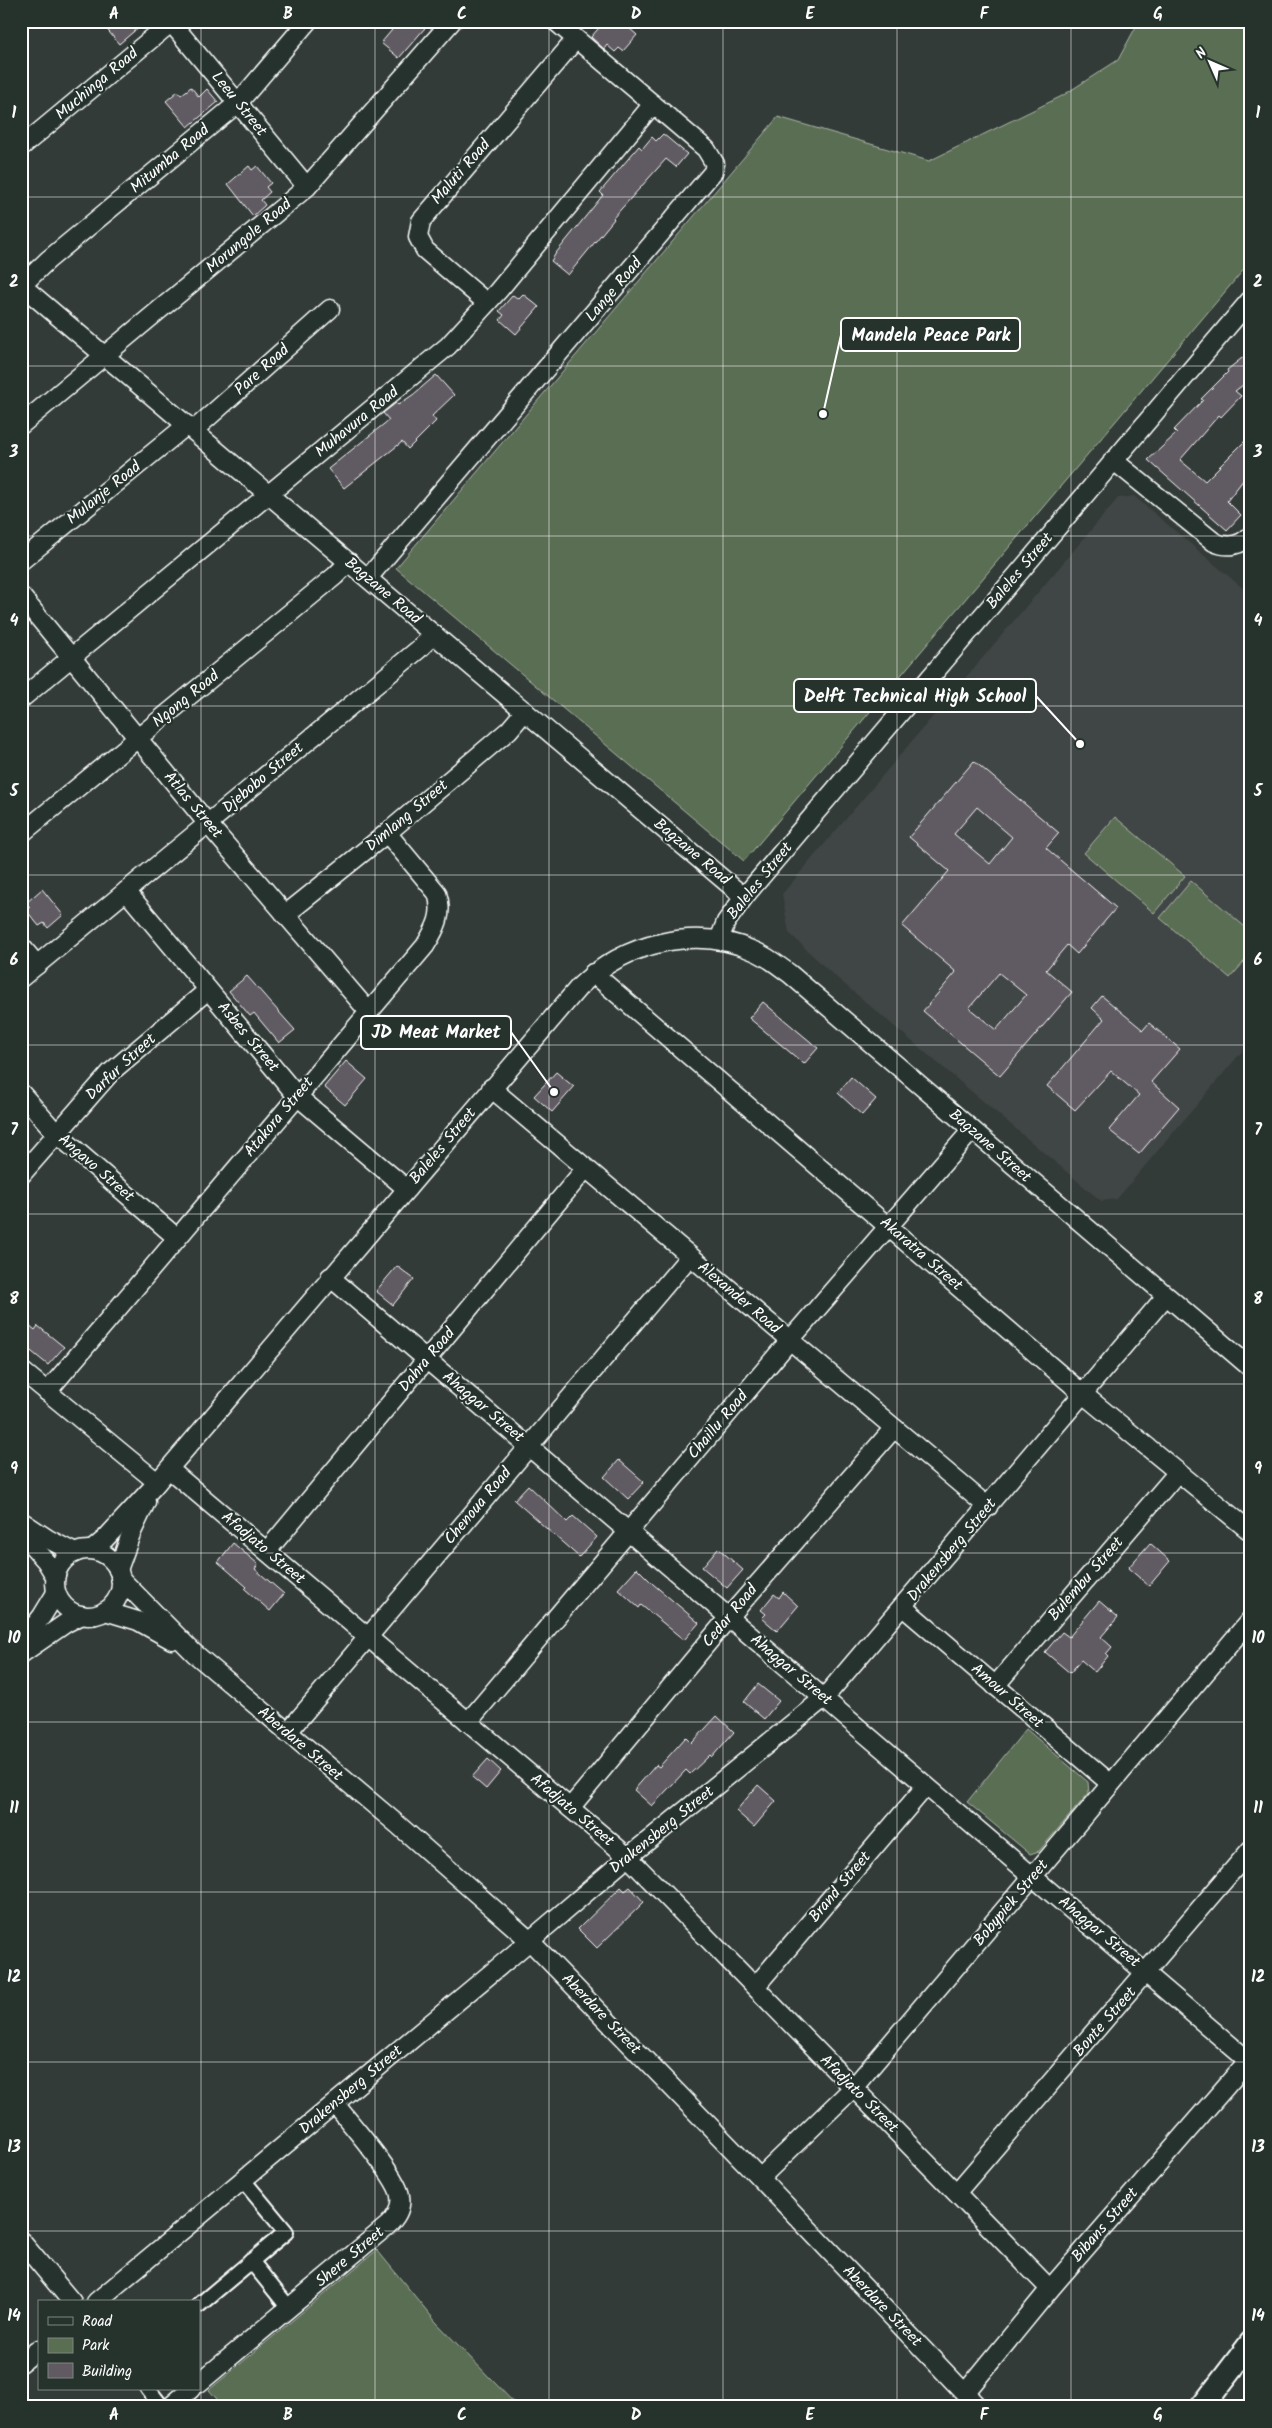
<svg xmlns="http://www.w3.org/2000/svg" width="1272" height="2428" font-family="Kalam,sans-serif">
<rect width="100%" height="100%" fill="#323b38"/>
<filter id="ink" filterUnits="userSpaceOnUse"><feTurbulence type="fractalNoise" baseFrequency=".02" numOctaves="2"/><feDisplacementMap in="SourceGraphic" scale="10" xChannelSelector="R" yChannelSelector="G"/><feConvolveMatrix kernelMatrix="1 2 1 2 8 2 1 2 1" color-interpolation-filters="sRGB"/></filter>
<g filter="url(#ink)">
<polygon fill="#404445" points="1134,496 1251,595 1251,1041 1117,1199 1101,1201 831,973 789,933 782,894 1118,498"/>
<g fill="#5a6e52" stroke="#acb6a8">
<polygon points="1139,21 1251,21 1251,261 744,861 396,568 778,117 929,161 1062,96 1118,60"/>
<polygon points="1115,817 1185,876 1154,913 1084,853"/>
<polygon points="1191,881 1251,932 1251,954 1230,978 1160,918"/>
<polygon points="1026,1729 1088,1782 1089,1793 1039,1851 1030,1854 967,1802"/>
<polygon points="377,2250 436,2322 518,2407 224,2407 209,2390"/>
</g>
<g fill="#615a62" stroke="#fff" fill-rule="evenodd">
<polygon points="100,21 146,21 119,44"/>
<polygon points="381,21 431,21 399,58 381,43 392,30"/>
<polygon points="605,21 621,21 637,35 623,51 619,48 615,52 607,45 604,49 591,37"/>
<polygon points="191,87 199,97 207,89 218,102 188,127 166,101 178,91 181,95"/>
<polygon points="663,134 687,154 676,167 666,159 613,218 614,219 568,275 551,261 556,253 603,195 600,192 639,146 642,149 652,137 656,141"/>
<polygon points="249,166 252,170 257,166 271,183 266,187 270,192 261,200 265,205 253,216 228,184"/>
<polygon points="523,294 539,307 516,334 500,320 504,315 499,311 513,295 518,299"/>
<polygon points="1251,351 1251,379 1235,391 1241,396 1221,417 1219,415 1180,460 1205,481 1251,435 1251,470 1227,501 1241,515 1227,530 1148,460 1177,433 1174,430 1203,400 1201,399 1228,372 1227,370"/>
<polygon points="436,375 454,395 432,416 436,421 408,449 402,442 344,488 328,469 389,420 383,413 396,403 398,405 414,394"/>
<path d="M 974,761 L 1059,833 L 1046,848 L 1116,908 L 1077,954 L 1067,945 L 1046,970 L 1072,992 L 1000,1076 L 923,1011 L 956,972 L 902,926 L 949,871 L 909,837 ZM 977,807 L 1012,837 L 990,864 L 954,834 ZM 999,973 L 1026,995 L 996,1030 L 969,1008 Z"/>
<polygon points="42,889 63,915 48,928 44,923 39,926 26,910 30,907 26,903"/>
<polygon points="247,976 295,1030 279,1043 254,1013 250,1016 229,991"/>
<polygon points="1102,996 1143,1030 1149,1023 1180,1049 1151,1082 1179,1107 1139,1154 1109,1130 1139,1095 1111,1071 1075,1110 1047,1086 1104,1019 1092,1008"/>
<polygon points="763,1002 818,1048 804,1064 749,1018"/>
<polygon points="346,1061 367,1079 345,1105 324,1087"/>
<polygon points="556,1072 574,1087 552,1112 534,1096"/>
<polygon points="851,1077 876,1099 862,1115 838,1093"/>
<polygon points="397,1266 414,1279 393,1305 376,1291"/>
<polygon points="21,1318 35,1330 38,1326 64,1347 48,1365 21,1343"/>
<polygon points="619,1460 644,1482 628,1499 604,1477"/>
<polygon points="528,1485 567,1522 573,1516 597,1537 579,1557 514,1500"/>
<polygon points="233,1543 258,1564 255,1569 284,1594 270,1611 245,1589 247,1587 218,1562"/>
<polygon points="1150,1543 1170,1561 1149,1586 1128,1568"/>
<polygon points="718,1548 743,1570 727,1588 702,1567"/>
<polygon points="637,1568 653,1584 699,1623 684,1640 641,1605 639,1608 618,1589"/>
<polygon points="783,1592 798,1606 777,1631 762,1618 766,1614 761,1610 774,1594 779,1598"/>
<polygon points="1099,1601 1118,1617 1101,1637 1112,1647 1106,1654 1108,1656 1095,1672 1081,1660 1070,1673 1045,1652 1062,1632 1069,1637"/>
<polygon points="758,1684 779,1701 764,1719 744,1702"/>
<polygon points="717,1716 734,1732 712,1757 710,1755 690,1774 686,1770 652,1806 634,1790 656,1765 659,1767 686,1737 692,1743"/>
<polygon points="488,1759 501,1771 486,1789 472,1777"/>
<polygon points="758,1785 776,1801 754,1827 736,1811"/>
<polygon points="621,1887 625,1891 630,1887 644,1902 597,1948 578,1929"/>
</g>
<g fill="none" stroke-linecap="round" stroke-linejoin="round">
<defs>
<g id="pedestrian">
<polyline points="251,2261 289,2308"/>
<polyline points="199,2305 286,2232 243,2180"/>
<polyline points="148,2389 162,2407"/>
</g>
<g id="minor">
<polyline points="170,21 307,187"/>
<polyline points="21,147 173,21"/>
<polyline points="21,285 744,897"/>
<polyline points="21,286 48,260 238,103 308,21"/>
<polyline points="487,303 425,250 418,237 421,221 576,39"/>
<polyline points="21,425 307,187 452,21"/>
<polyline points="194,430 330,309"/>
<path d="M 1113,460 L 1214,542 C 1227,548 1241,546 1251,535"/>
<polyline points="21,561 187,425"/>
<polyline points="368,578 713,172 715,164 706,149 555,21"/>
<polyline points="21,596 208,824 369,1012"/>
<polyline points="21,699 448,346 498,291 653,104"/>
<polyline points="21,834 335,576 349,562"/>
<polyline points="126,891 297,1096 407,1189"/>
<polyline points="285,915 387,833 509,730 525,711"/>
<polyline points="719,940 726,922 744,897 1251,299"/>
<polyline points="21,946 37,965"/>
<polyline points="593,973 1083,1394 1251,1532"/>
<polyline points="21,978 419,649 434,634"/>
<polyline points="491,1088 988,1507"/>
<polyline points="21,1093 56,1133 177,1238"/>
<polyline points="21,1175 111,1072 208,990"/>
<polyline points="330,1277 1251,2063"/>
<polyline points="21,1370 157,1482"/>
<path d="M 47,1392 L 425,946 C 436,928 444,914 437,893 L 387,833"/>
<polyline points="169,1469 628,1857 1050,2289"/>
<polyline points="21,1521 48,1539 75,1553"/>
<polyline points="21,1533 46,1561 55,1576"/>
<path d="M 92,1550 L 105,1539 L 154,1486 L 579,987 C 624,943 696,925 754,951 C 767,956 779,966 790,974 L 1251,1368"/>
<circle cx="88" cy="1583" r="33"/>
<polyline points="267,1551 586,1168"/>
<polyline points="118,1570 131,1534 146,1502"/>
<polyline points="120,1578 194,1653 397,1824 529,1940 760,2178 978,2407"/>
<polyline points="903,1607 1111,1784"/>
<polyline points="105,1611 138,1621 172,1640"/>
<polyline points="21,1643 42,1616 56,1593"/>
<polyline points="21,1654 66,1623 82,1615"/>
<polyline points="995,1686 1178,1472"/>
<polyline points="468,1722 790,1340 972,1130"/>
<polyline points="287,1733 690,1256"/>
<polyline points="570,1808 729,1617 894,1428"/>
<polyline points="755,1987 926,1786"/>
<polyline points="760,2178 853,2088 1251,1619"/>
<polyline points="957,2192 1251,1849"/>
<polyline points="21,2241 72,2302"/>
<polyline points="96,2302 513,1955 628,1857 824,1698 1166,1296"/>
<polyline points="21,2363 39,2349"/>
<path d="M 199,2383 L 387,2226 C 396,2218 402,2208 400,2196 C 398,2177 349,2122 335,2104"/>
<polyline points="965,2393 1050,2289 1248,2061"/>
<polyline points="170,2407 191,2389"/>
</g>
<polyline id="tertiary" points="1202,2407 1251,2343"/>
</defs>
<use href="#pedestrian" stroke="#fff" stroke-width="18"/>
<use href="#minor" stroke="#fff" stroke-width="21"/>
<use href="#tertiary" stroke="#fff" stroke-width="26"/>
<use href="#pedestrian" stroke="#26332d" stroke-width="14"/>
<use href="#minor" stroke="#26332d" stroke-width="18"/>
<use href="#tertiary" stroke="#26332d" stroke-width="22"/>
</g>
</g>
<path fill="none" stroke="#fff" stroke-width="1" stroke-opacity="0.55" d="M 201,21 L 201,2407M 375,21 L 375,2407M 549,21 L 549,2407M 723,21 L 723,2407M 897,21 L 897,2407M 1071,21 L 1071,2407M 21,197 L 1251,197M 21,366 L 1251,366M 21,536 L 1251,536M 21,706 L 1251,706M 21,875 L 1251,875M 21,1045 L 1251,1045M 21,1214 L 1251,1214M 21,1384 L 1251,1384M 21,1553 L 1251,1553M 21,1722 L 1251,1722M 21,1892 L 1251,1892M 21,2062 L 1251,2062M 21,2231 L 1251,2231"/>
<g text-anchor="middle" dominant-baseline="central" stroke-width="4.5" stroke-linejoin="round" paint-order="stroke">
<g font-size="16" fill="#fff" stroke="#26332d">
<text transform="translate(97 84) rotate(-40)">Muchinga Road</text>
<text transform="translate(239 104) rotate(51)">Leeu Street</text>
<text transform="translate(170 159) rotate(-40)">Mitumba Road</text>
<text transform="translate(461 172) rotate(-49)">Maluti Road</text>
<text transform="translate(249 236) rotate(-40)">Morungole Road</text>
<text transform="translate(614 290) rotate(-50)">Lange Road</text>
<text transform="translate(262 370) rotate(-42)">Pare Road</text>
<text transform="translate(357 422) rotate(-39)">Muhavura Road</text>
<text transform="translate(104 493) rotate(-39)">Mulanje Road</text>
<text transform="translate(1020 571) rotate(-50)">Baleles Street</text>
<text transform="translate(383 591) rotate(40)">Bagzane Road</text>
<text transform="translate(186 699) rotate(-39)">Ngong Road</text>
<text transform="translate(263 778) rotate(-40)">Djebobo Street</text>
<text transform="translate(193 805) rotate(50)">Atlas Street</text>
<text transform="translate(407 816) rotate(-40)">Dimlang Street</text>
<text transform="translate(692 852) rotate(40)">Bagzane Road</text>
<text transform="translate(760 881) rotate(-51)">Baleles Street</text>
<text transform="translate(248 1037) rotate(50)">Asbes Street</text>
<text transform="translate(121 1067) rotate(-43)">Darfur Street</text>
<text transform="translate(279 1117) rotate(-50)">Atakora Street</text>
<text transform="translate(443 1146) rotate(-50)">Baleles Street</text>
<text transform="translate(990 1146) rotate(41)">Bagzane Street</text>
<text transform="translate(96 1168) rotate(41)">Angavo Street</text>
<text transform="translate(921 1254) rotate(41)">Akaratra Street</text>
<text transform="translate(739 1298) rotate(40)">Alexander Road</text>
<text transform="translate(427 1360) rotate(-50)">Dahra Road</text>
<text transform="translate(483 1407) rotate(40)">Ahaggar Street</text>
<text transform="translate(718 1425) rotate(-50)">Chaillu Road</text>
<text transform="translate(478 1506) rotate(-50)">Chenoua Road</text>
<text transform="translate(263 1548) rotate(40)">Afadjato Street</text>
<text transform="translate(952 1550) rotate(-50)">Drakensberg Street</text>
<text transform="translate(1086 1579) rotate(-49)">Bulembu Street</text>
<text transform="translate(730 1616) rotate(-50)">Cedar Road</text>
<text transform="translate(791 1670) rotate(40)">Ahaggar Street</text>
<text transform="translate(1007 1696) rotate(41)">Amour Street</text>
<text transform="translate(300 1744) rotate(40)">Aberdare Street</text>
<text transform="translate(572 1810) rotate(40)">Afadjato Street</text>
<text transform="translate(662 1830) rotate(-39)">Drakensberg Street</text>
<text transform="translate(840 1887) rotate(-50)">Brand Street</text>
<text transform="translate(1011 1903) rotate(-50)">Bobypiek Street</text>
<text transform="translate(1099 1932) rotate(40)">Ahaggar Street</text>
<text transform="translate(601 2014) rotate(46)">Aberdare Street</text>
<text transform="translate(1105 2022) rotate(-49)">Bonte Street</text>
<text transform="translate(351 2090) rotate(-40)">Drakensberg Street</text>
<text transform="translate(859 2094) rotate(45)">Afadjato Street</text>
<text transform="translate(1105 2225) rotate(-49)">Bibans Street</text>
<text transform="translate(350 2257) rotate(-40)">Shere Street</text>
<text transform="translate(882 2306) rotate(46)">Aberdare Street</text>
</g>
</g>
<path fill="none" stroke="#fff" stroke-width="2" d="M823 414L841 335M1080 744L1036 696M554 1092L511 1032"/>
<g fill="#fff" stroke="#26332d" stroke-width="2">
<circle cx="823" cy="414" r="5"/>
<circle cx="1080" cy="744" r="5"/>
<circle cx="554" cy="1092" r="5"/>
</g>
<g fill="#26332d" stroke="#fff" stroke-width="2">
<rect x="841" y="318" width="179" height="33" rx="5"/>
<rect x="794" y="679" width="242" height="33" rx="5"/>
<rect x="361" y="1016" width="150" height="33" rx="5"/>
</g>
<g font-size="18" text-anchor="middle" font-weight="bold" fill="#fff">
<text x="931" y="341">Mandela Peace Park</text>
<text x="915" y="702">Delft Technical High School</text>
<text x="436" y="1038">JD Meat Market</text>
</g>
<rect width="1272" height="2428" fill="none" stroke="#26332d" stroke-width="55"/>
<rect x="38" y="2300" width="162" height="90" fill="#26332d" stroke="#7d8581"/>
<rect x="48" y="2317" width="25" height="8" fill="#26332d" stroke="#7d8581"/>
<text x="82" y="2326" font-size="15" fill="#ffffff">Road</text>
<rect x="48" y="2338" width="25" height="15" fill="#5a6e52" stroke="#7d8581"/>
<text x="82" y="2350" font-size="15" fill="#ffffff">Park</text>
<rect x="48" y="2363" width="25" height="15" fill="#615a62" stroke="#7d8581"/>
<text x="82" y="2376" font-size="15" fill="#ffffff">Building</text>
<g transform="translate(1210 62) rotate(315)" stroke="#26332d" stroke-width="4" paint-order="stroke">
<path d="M0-4L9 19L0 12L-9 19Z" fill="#ffffff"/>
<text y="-8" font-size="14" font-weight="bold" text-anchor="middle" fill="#ffffff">N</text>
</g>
<rect x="28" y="28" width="1216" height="2372" fill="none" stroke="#fff" stroke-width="2"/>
<g font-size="16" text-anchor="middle" font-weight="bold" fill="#fff">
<text x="114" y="19">A</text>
<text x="288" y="19">B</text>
<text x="462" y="19">C</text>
<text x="636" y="19">D</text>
<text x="810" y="19">E</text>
<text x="984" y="19">F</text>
<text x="1158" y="19">G</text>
<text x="14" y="118">1</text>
<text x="1258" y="118">1</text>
<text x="14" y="287">2</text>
<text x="1258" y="287">2</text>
<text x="14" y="457">3</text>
<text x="1258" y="457">3</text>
<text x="14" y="626">4</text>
<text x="1258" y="626">4</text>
<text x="14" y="796">5</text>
<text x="1258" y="796">5</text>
<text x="14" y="965">6</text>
<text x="1258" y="965">6</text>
<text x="14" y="1135">7</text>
<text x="1258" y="1135">7</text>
<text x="14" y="1304">8</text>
<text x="1258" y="1304">8</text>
<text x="14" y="1474">9</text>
<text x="1258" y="1474">9</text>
<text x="14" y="1643">10</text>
<text x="1258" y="1643">10</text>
<text x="14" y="1813">11</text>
<text x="1258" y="1813">11</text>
<text x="14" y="1982">12</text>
<text x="1258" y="1982">12</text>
<text x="14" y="2152">13</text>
<text x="1258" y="2152">13</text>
<text x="14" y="2321">14</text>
<text x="1258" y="2321">14</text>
<text x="114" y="2420">A</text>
<text x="288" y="2420">B</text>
<text x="462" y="2420">C</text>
<text x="636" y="2420">D</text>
<text x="810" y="2420">E</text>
<text x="984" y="2420">F</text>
<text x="1158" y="2420">G</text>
</g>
</svg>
